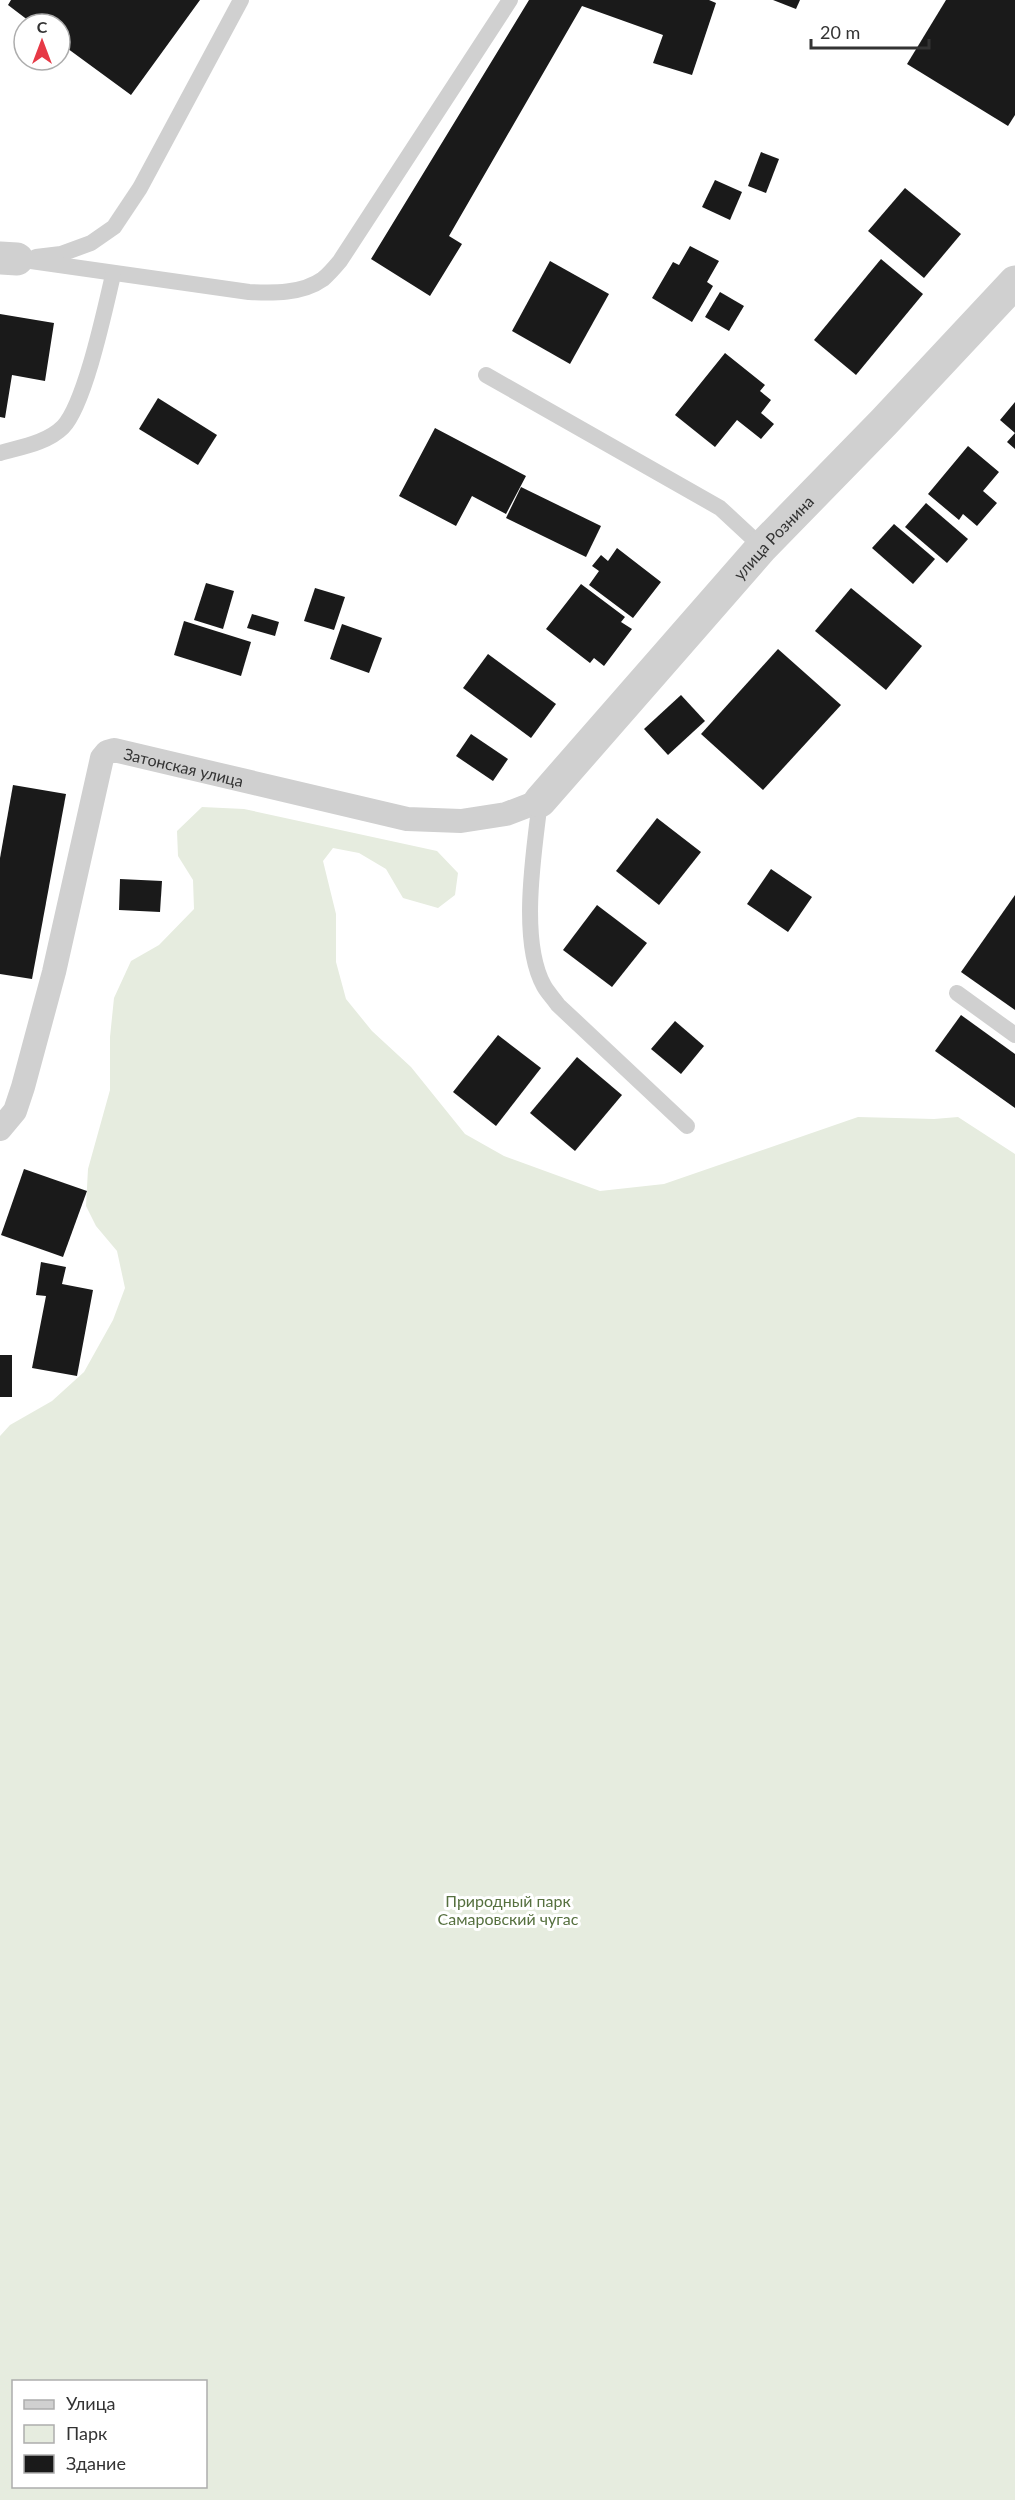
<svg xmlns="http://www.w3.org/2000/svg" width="1015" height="2500" font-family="Lato,sans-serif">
<rect width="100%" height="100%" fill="#fff"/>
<path fill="#e6ecdf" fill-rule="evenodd" d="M 202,807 L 244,809 L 437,851 L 458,873 L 455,895 L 438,908 L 403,898 L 386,869 L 359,853 L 333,848 L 323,861 L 336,914 L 336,962 L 346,999 L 372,1031 L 411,1067 L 465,1134 L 504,1156 L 600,1191 L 664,1184 L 858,1117 L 934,1119 L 958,1117 L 1015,1154 L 1015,2500 L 0,2500 L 0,1436 L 10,1425 L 52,1401 L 84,1372 L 113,1320 L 125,1288 L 117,1251 L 96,1226 L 86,1206 L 88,1169 L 110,1090 L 110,1037 L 114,998 L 131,961 L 159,945 L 194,909 L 193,880 L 178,856 L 177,831 ZM 14,2382 L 206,2382 L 206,2486 L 14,2486 Z"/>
<g fill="#1a1a1a">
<polygon points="11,0 200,0 131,95 60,43 60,24 33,24 8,5"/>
<polygon points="529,0 709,0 716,3 692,75 653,63 663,35 582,6 449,236 462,244 430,296 371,259"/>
<polygon points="773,0 800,0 796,9"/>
<polygon points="946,0 1015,0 1015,115 1008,126 907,64"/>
<polygon points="761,152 779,159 766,193 748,186"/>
<polygon points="715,180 742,192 730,220 702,207"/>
<polygon points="905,188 961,234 924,278 868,231"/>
<polygon points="690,246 719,261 707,282 713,286 692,322 652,298 673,262 679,265"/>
<polygon points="881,259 923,294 856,375 814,340"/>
<polygon points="550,261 609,294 570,364 512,331"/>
<polygon points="720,292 744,306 729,331 705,317"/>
<polygon points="0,314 54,323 45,381 12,375 5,418 0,417"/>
<polygon points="725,353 765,385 760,391 771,400 761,413 774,424 761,439 737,420 715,447 675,415"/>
<polygon points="158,398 217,435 198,465 139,429"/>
<polygon points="1015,402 1015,449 1007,442 1015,433 1000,420"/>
<polygon points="435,428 526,476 506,514 472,496 456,526 399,496"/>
<polygon points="968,446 999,472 983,491 997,503 977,526 963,514 959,520 928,494"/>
<polygon points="521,487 601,526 586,557 506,518"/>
<polygon points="926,503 968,539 947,563 905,527"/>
<polygon points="894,524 935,559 913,584 872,548"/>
<polygon points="617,548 661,582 633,618 589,585 599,571 592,566 601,555 608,561"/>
<polygon points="206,583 234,591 223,629 194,620"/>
<polygon points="581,584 625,617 621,622 632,629 604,666 594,658 590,663 546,629"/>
<polygon points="315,588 345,597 334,630 304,621"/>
<polygon points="851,588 922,646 886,690 815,631"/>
<polygon points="252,614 279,622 275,636 247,628"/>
<polygon points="184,621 251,642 241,676 174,655"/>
<polygon points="342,624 382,638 369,673 330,659"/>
<polygon points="778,649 841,705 763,790 701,734"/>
<polygon points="488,654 556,704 531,738 463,688"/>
<polygon points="681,695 705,721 668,755 644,729"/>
<polygon points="471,734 508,759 493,781 456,756"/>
<polygon points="13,785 66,794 32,979 0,974 0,858"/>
<polygon points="657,818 701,852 659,905 616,871"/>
<polygon points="771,869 812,897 788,932 747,904"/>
<polygon points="120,879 162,881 160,912 119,910"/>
<polygon points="1015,895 1015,1010 961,972"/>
<polygon points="597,905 647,943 612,987 563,950"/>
<polygon points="961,1015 1015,1054 1015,1108 935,1051"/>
<polygon points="675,1021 704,1046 681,1074 651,1049"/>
<polygon points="498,1035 541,1068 496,1126 453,1092"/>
<polygon points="577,1057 622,1095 575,1151 530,1113"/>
<polygon points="24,1169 87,1191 63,1257 1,1235"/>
<polygon points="41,1262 66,1267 62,1284 93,1290 77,1376 32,1368 46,1296 36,1295"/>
<rect x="0" y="1355" width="12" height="42"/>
</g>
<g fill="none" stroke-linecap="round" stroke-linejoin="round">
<g stroke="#d0d0d0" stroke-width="16">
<polyline points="36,257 61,254 91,243 114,227 140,188 241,0"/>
<path d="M 17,259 L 249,292 C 273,293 302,294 323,279 C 329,274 335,267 340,261 L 510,0"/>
<polyline points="486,375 720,508 762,547"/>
<path d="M 0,453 C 21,447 47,443 63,427 C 85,404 105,309 113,275"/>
<path d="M 540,801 C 534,852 519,941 544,986 C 548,993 554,999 558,1005 L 687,1126"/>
<polyline points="957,993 1015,1035"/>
</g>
<path stroke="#d0d0d0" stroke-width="24" id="s1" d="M 0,1129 L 15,1111 L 23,1087 L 54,972 L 102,758 L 107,752 L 114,750 L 407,819 L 461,821 L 506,814 L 540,801"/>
<g stroke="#d0d0d0" stroke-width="33">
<polyline points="0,258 17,259"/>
<path id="s2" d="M 540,801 L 762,547 L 884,422 L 1015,282"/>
</g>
</g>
<g text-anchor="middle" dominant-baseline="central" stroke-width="6" stroke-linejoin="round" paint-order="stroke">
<g font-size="16" fill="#333" stroke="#fff">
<text stroke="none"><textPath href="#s2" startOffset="352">улица Рознина</textPath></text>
<text stroke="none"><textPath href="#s1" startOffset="474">Затонская улица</textPath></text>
</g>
<g font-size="16" fill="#56703f" stroke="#fff">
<text x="508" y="1900">Природный парк<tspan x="508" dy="18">Самаровский чугас</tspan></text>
</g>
</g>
<rect x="12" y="2380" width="195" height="108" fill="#ffffff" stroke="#adadad" stroke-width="1.5"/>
<rect x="24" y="2400" width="30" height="9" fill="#d0d0d0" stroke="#adadad" stroke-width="1.5"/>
<text x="66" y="2410" font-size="18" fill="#333333">Улица</text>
<rect x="24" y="2425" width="30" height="18" fill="#e6ecdf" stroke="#adadad" stroke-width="1.5"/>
<text x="66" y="2440" font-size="18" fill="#333333">Парк</text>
<rect x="24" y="2455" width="30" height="18" fill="#1a1a1a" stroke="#adadad" stroke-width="1.5"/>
<text x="66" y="2470" font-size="18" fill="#333333">Здание</text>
<g transform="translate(42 42)"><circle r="28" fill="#ffffff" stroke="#adadad" stroke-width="1.5"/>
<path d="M0-4.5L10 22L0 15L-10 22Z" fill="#e63946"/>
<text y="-9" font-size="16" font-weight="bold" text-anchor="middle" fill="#333333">С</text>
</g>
<path d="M811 39v9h118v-9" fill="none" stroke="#333333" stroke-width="3"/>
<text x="820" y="39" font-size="18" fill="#333333" stroke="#ffffff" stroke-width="4.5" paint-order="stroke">20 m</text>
</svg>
